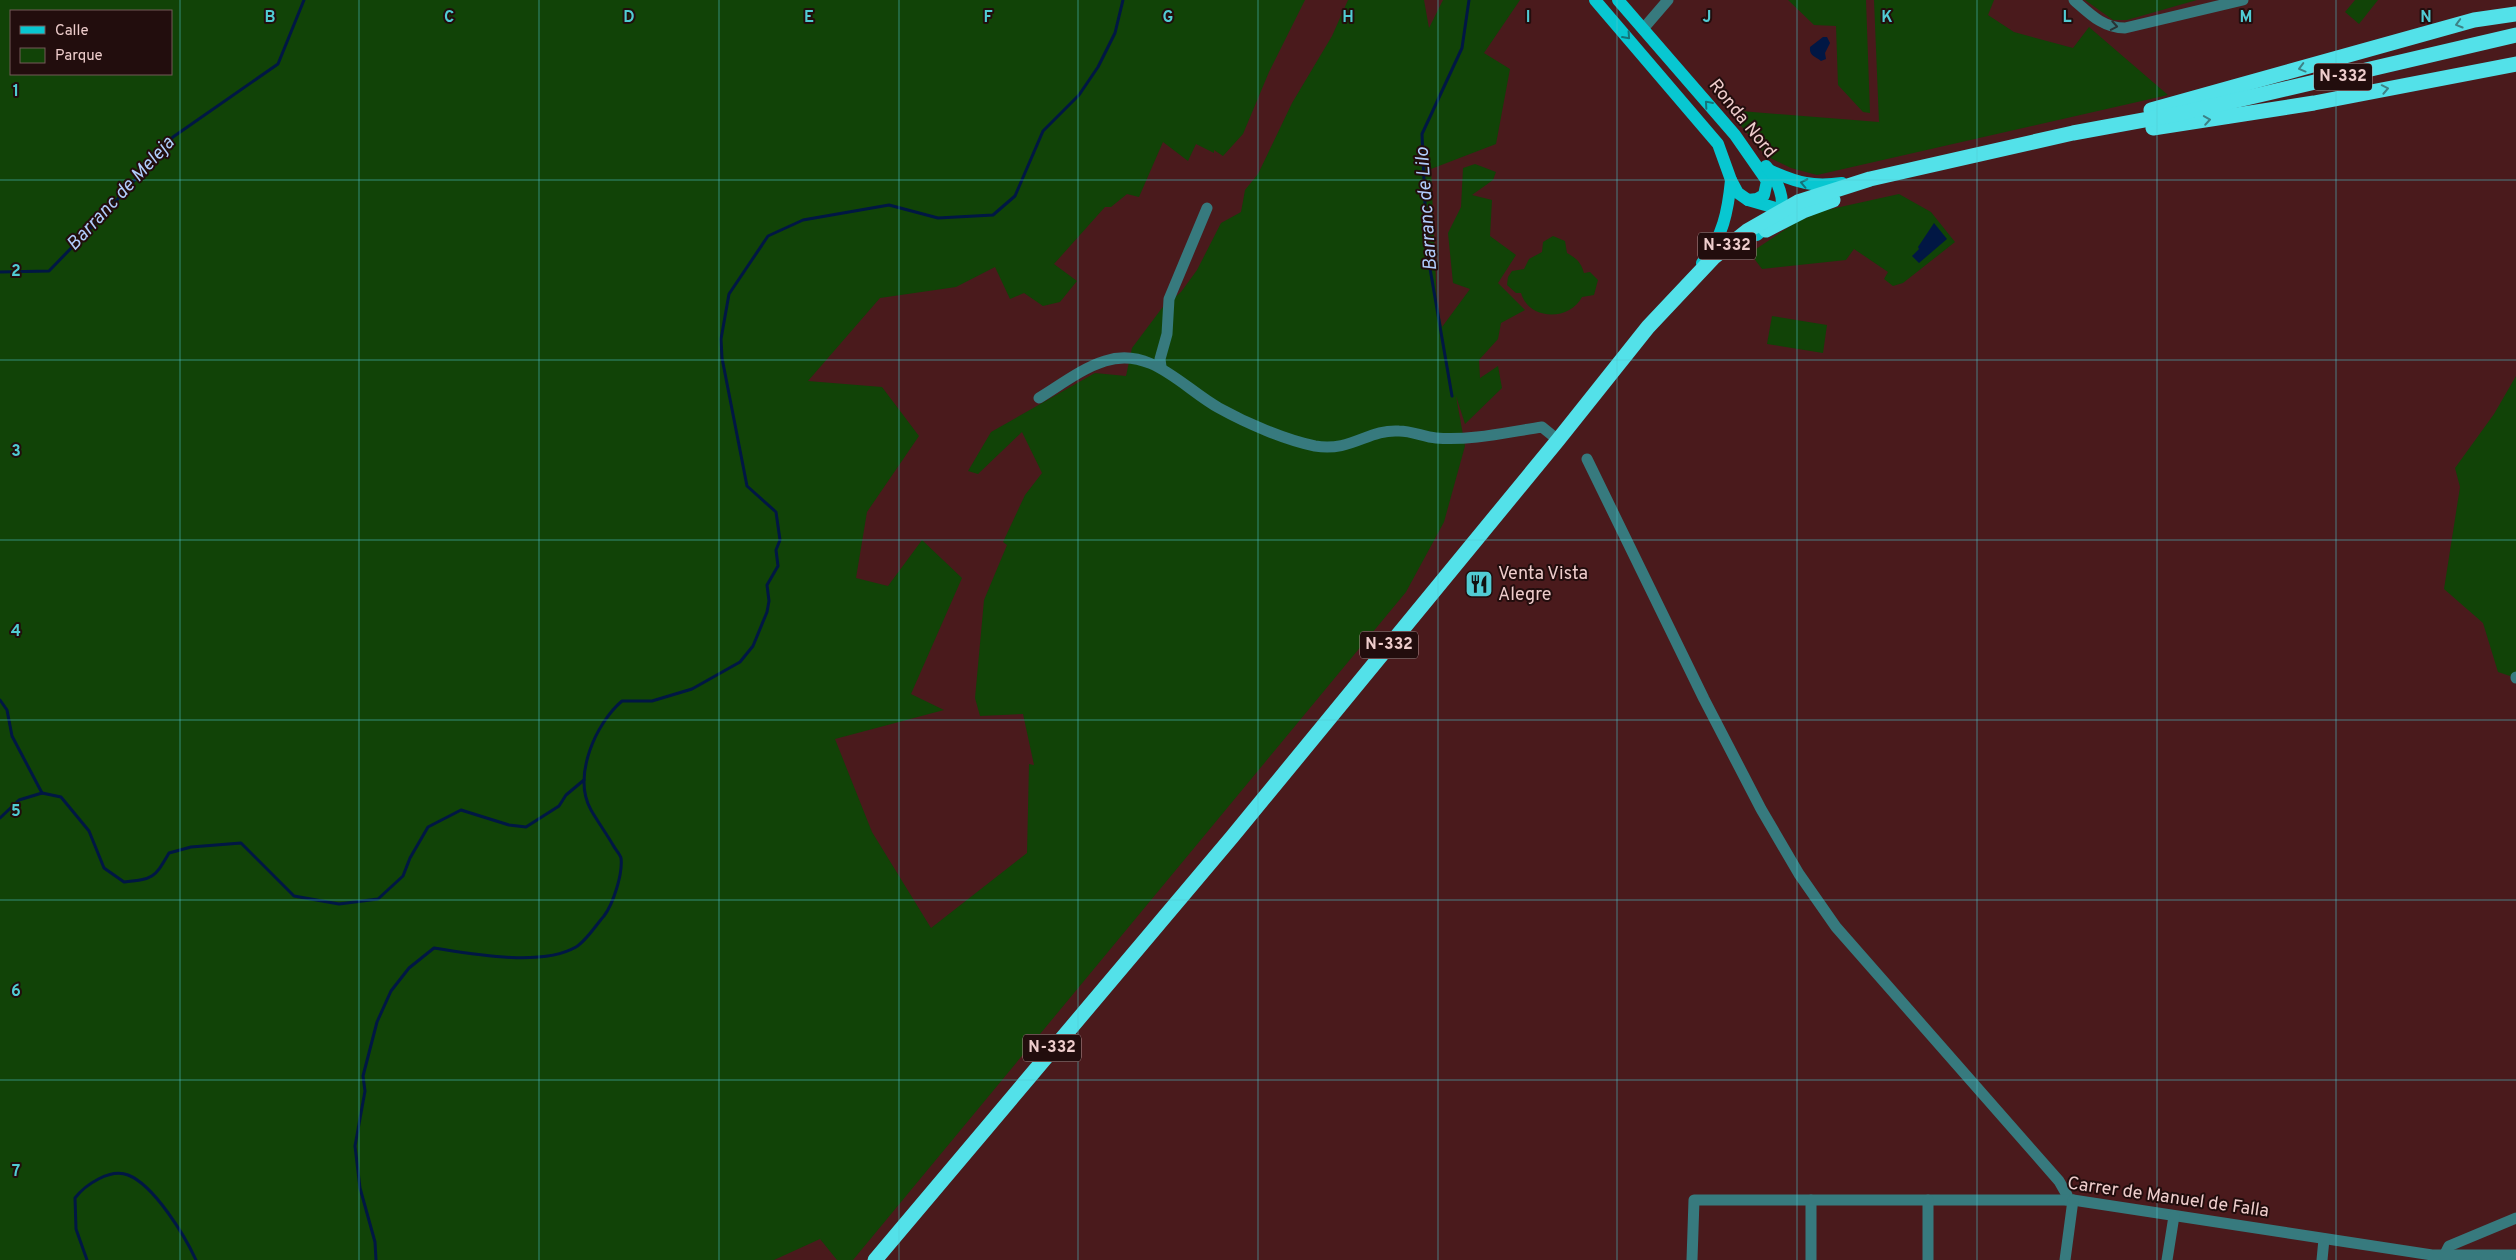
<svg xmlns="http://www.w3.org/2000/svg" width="2516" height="1260" font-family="Overpass,sans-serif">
<rect width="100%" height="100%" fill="#4a1a1c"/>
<g fill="#114307" fill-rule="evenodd">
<path d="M 0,0 L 1305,0 L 1269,72 L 1243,134 L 1223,156 L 1214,150 L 1214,153 L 1196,144 L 1188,161 L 1163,142 L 1139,197 L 1127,194 L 1111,207 L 1105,207 L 1054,264 L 1077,281 L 1060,302 L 1043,306 L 1024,293 L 1010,299 L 995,267 L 956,287 L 880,298 L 808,381 L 882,387 L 919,436 L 867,512 L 856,578 L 888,586 L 922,540 L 962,578 L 911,694 L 944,710 L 835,739 L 872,832 L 931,928 L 1027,853 L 1029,764 L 1034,765 L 1023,714 L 980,716 L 975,698 L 984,600 L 1007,545 L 1003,542 L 1025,495 L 1042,473 L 1022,432 L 978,474 L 968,471 L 991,432 L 1095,373 L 1126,376 L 1132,348 L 1162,308 L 1181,292 L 1197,270 L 1221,223 L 1241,212 L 1245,190 L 1258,174 L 1292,103 L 1332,36 L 1348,0 L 1424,0 L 1429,28 L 1443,0 L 1520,0 L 1484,53 L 1510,69 L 1496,144 L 1431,169 L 1437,304 L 1442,327 L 1470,289 L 1453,283 L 1448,233 L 1461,207 L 1463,168 L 1475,164 L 1496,172 L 1493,180 L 1472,195 L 1492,200 L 1490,236 L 1516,255 L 1498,283 L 1525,310 L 1501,323 L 1498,339 L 1479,360 L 1480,378 L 1498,366 L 1502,388 L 1465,424 L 1456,396 L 1465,446 L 1444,522 L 1406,592 L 853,1260 L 837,1260 L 820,1239 L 774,1260 L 0,1260 ZM 11,11 L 171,11 L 171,74 L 11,74 Z"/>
<polygon points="1788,0 1866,0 1870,113 1863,112 1838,85 1836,26 1814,25"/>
<polygon points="1874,0 1994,0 1988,15 2014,32 2073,48 2089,27 2168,95 1817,175 1791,168 1766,156 1728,110 1879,122"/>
<polygon points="2085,0 2197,0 2127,20 2113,20"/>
<polygon points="2355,0 2378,0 2359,24 2345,12"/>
<polygon points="1899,194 1931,212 1955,242 1903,283 1893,286 1884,279 1888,272 1854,249 1846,260 1762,269 1750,253 1795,223 1822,211"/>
<path d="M 1553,236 L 1565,241 L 1567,253 C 1576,258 1581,262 1584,273 L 1590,272 L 1598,280 L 1594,295 L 1582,297 C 1570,321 1529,321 1521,293 L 1516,293 L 1507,285 L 1508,277 L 1512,271 L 1524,269 L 1529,259 L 1542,252 L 1543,242 Z"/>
<polygon points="1772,316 1827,325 1823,353 1767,344"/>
<polygon points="2516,376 2516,678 2498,672 2483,623 2444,589 2460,487 2455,468 2494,414"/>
</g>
<g fill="#011744">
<path d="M 1823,37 L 1827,37 L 1830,43 L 1825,53 L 1826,59 L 1821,61 C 1815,56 1809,56 1810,47 Z"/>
<polygon points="1934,223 1947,239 1919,263 1912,256 1919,249 1918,247"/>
</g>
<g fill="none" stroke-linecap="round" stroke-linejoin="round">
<g stroke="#011744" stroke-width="3">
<polyline points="0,272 49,271 108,210 173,137 278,64 304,0"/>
<polyline points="1452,396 1427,251 1422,134 1462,48 1469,0"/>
<polyline points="0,700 7,710 12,736 42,793"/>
<path d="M 0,818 L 19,800 L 42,793 L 61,797 L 89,831 L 104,868 L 124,882 C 153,879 154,879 169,853 L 191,847 L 241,843 L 294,896 L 339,904 L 378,899 L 403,876 L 410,858 L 428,827 L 461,810 L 509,825 L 526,827 L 559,806 L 566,795 L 584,780"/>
<path d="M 87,1260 L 76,1229 L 75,1198 C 85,1185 110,1168 128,1175 C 154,1185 185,1236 196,1260"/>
<path d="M 376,1260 L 375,1242 L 360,1188 L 355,1146 L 365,1091 L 363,1076 L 377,1022 L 391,991 L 409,968 L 434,948 C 472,954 541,967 576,947 C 586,941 596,925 604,916 C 613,904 623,874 621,858 C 620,854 615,849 613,845 C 606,833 598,822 591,810 C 572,776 596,723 622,701 L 652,701 L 692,689 L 740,662 L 753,646 L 767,612 L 769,601 L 767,585 L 778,566 L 776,550 L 780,540 L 776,512 L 747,486 L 722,358 L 721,339 L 729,294 L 768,236 L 803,220 L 889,205 L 938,218 L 993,215 L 1015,196 L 1043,131 L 1079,95 L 1098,67 L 1115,33 L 1123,0"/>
</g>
<g stroke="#377a7e" stroke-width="11">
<path d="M 2074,0 C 2090,14 2103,28 2125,28 L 2243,0"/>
<polyline points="1643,29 1668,0"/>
<polyline points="1161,367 1160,359 1167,334 1169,299 1207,208"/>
<path d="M 1039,398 C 1059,386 1082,368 1105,361 C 1151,346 1183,388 1219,408 C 1246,423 1285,440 1315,446 C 1352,452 1368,429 1399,431 C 1412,431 1424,437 1436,438 C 1471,441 1508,432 1542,427 L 1558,440"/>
<polyline points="1587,459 1704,699 1761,809 1799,874 1836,927 2059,1181 2067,1195 2067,1200"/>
<polyline points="2516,678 2516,677"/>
<polyline points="1811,1200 1811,1260"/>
<polyline points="2444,1256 2449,1246 2516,1218"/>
<polyline points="1692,1260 1694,1200 2073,1200 2432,1255 2516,1255"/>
<polyline points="1928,1260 1928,1200"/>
<polyline points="2065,1260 2073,1200"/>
<polyline points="2167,1260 2174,1216"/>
<polyline points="2322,1260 2324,1239"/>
</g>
<g stroke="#08c7d1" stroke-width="12">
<polyline points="1595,0 1718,144 1731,180 1738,193 1748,200 1789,212"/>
<polyline points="1618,0 1735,135 1767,181 1764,195 1757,199 1748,200"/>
<path d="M 1771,171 C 1798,183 1813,187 1842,183"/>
<path d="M 1757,235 C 1764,229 1771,223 1777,216 C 1789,203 1776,177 1766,166"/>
<path d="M 1702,263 C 1723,237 1728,211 1731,180"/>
</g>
<g stroke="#53e1e9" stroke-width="15">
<polyline points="2151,110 2474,20 2516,14"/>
<polyline points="2153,128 2314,103 2516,64"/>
<polyline points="1766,230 1803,211 1833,200"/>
<polyline points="875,1260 1232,837 1558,440 1648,327 1713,258 1747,231 1798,202 1870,179 2073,133 2182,113 2516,35"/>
</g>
</g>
<defs><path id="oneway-chevron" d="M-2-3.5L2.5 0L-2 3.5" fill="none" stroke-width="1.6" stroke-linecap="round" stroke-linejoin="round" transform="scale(1.25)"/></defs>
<g stroke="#3d8286">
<use href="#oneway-chevron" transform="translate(2459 24) rotate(164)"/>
<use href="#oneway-chevron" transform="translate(2302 68) rotate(165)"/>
<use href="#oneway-chevron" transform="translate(2385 89) rotate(-11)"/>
<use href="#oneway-chevron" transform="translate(2207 120) rotate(-9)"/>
</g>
<use stroke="#293335" href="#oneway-chevron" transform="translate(2114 26) rotate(10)"/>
<g stroke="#147379">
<use href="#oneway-chevron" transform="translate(1627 36) rotate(48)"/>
<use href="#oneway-chevron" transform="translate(1708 104) rotate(-131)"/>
<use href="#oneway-chevron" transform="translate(1804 183) rotate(-168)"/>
</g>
<path fill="none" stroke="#51ccd4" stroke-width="1" stroke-opacity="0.55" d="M 180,0 L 180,1260M 359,0 L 359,1260M 539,0 L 539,1260M 719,0 L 719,1260M 899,0 L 899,1260M 1078,0 L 1078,1260M 1258,0 L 1258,1260M 1438,0 L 1438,1260M 1617,0 L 1617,1260M 1797,0 L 1797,1260M 1977,0 L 1977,1260M 2157,0 L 2157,1260M 2336,0 L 2336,1260M 0,180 L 2516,180M 0,360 L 2516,360M 0,540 L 2516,540M 0,720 L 2516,720M 0,900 L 2516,900M 0,1080 L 2516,1080"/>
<defs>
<symbol id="restaurant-square" viewBox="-11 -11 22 22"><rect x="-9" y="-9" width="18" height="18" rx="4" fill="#51ccd4" stroke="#220d0d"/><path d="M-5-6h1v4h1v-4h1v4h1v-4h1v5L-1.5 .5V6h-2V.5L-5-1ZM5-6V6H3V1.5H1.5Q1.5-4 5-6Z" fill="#111"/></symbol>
</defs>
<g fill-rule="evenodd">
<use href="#restaurant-square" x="1463" y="568" width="32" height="32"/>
</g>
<g text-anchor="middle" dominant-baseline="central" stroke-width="4" stroke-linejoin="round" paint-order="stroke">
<g fill="#220d0d" stroke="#b19393" stroke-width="1">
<rect x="2314" y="63.5" width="58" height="27" rx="4"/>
<rect x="1698" y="232.5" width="58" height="27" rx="4"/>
<rect x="1360" y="631.5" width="58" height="27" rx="4"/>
<rect x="1023" y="1034.5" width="58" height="27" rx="4"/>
</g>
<g font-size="16" font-weight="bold" fill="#eecdcc">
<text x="2343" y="77">N-332</text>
<text x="1727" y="246">N-332</text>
<text x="1389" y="645">N-332</text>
<text x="1052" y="1048">N-332</text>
</g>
<g font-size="18" fill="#eecdcc" stroke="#220d0d">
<text transform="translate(1742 119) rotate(51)">Ronda Nord</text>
<text transform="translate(2168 1198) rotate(8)">Carrer de Manuel de Falla</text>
</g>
<g font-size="18" fill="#eecdcc" stroke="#220d0d" text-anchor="start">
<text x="1498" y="574">Venta Vista<tspan x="1498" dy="21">Alegre</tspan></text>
</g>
<g font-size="19" font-style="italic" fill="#b0ccfb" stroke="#220d0d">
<text transform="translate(121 194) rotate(-47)">Barranc de Meleja</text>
<text transform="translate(1427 209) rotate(-94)">Barranc de Lilo</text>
</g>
</g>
<g font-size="16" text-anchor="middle" font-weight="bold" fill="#51ccd4" stroke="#220d0d" stroke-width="4" stroke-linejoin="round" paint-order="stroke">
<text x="270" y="22">B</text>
<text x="449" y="22">C</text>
<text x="629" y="22">D</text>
<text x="809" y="22">E</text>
<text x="988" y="22">F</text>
<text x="1168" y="22">G</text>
<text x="1348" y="22">H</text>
<text x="1528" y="22">I</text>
<text x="1707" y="22">J</text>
<text x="1887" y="22">K</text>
<text x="2067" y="22">L</text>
<text x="2246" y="22">M</text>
<text x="2426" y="22">N</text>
<text x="16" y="96">1</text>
<text x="16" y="276">2</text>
<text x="16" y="456">3</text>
<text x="16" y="636">4</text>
<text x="16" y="816">5</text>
<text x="16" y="996">6</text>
<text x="16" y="1176">7</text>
</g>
<rect x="10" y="10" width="162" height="65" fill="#220d0d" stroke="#745a59"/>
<rect x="20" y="26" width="25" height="8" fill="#08c7d1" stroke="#745a59"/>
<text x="55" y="35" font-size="15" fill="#eecdcc">Calle</text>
<rect x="20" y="48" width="25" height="15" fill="#114307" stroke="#745a59"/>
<text x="55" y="60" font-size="15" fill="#eecdcc">Parque</text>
</svg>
